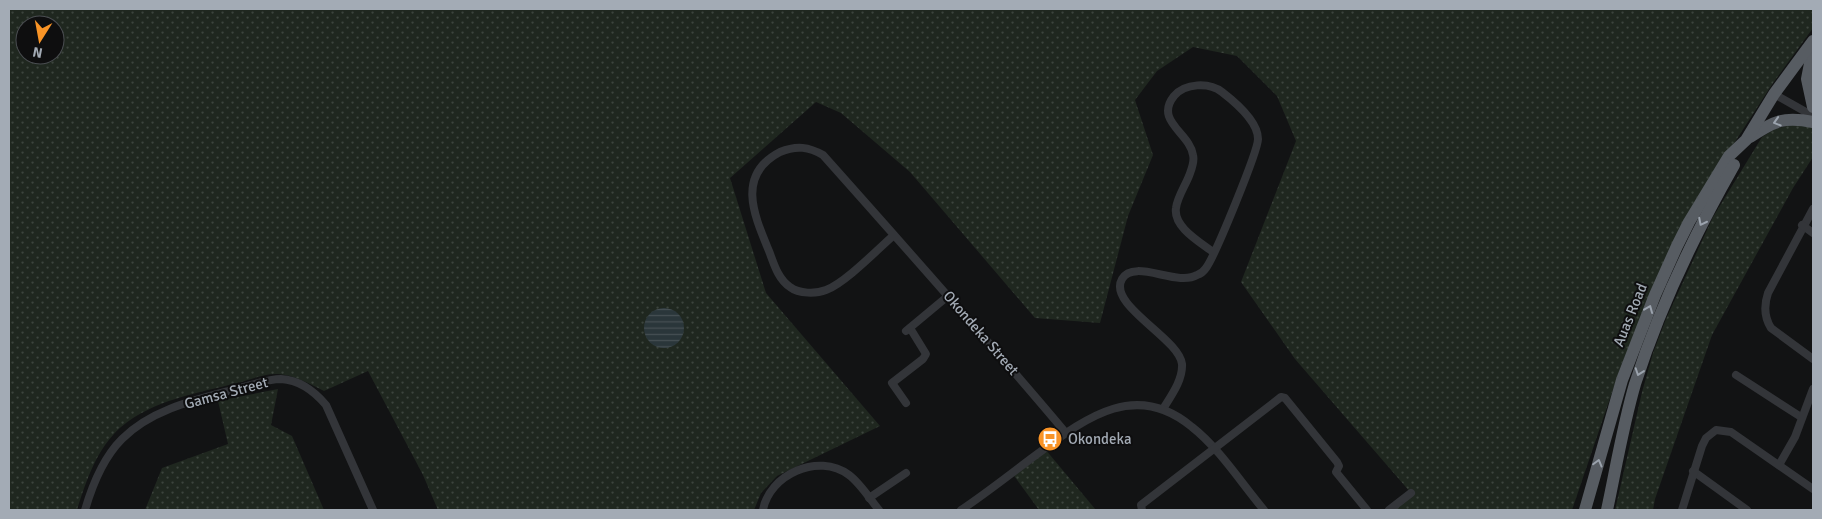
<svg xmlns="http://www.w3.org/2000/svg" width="1822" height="519" font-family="Signika,sans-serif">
<defs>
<pattern id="grass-dots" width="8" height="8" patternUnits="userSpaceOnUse" patternTransform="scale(1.25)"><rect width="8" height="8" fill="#1f271f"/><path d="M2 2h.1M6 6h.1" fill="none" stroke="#3c443d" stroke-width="1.8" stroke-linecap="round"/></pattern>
<pattern id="water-rules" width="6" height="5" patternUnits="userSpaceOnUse" patternTransform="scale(1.25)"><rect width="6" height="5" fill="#2a363a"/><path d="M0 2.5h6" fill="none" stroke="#465054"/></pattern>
</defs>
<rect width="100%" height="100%" fill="#121314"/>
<g fill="url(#grass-dots)" fill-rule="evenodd">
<path d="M 9,9 L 1813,9 L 1813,28 L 1773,83 L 1682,224 L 1621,366 L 1572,510 L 1389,510 L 1411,493 L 1295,359 L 1241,282 L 1296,141 L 1277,96 L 1237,56 L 1193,47 L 1157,71 L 1135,100 L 1153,155 L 1128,216 L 1100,323 L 1035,318 L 910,172 L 841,113 L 816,102 L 730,178 L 766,293 L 880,426 L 777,476 L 761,493 L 754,510 L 438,510 L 423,475 L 368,371 L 324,391 C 310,384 294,375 278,374 C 265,373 250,380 237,383 C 198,393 153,400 121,427 C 97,448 86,481 77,510 L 9,510 ZM 25,25 L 55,25 L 55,55 L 25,55 Z"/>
<polygon points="1797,123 1813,128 1813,157 1793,188 1712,335 1655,499 1653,510 1615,510 1642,392 1653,353 1666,319 1713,217 1762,137 1775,129"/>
<polygon points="278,389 271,425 292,436 324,510 145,510 162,468 228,444 218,401"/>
<polygon points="1045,449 1096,510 1039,510 1012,473"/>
</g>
<circle fill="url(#water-rules)" cx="664" cy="328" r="20"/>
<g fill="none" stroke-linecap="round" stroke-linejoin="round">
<g stroke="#333539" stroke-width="8">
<polyline points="1774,94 1813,116"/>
<path d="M 1813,209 L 1768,293 C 1764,305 1764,317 1771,328 L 1813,359"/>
<polyline points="1802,225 1813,233"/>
<path d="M 894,235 C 878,249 845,283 826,290 C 816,294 799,294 790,287 C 778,279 774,264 769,251 C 754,215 736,175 780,152 C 797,145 809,147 823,155 C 905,247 987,339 1066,433"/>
<polyline points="906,331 948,296"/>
<polyline points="1736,375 1801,417"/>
<polyline points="906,403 892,383 923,359 926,354 910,328"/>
<path d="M 1163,409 C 1171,396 1183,380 1182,364 C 1179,338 1107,305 1122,279 C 1134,258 1177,287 1197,275 C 1200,274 1204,271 1206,268 C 1215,256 1258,151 1258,139 C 1258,121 1235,102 1222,92 C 1209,82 1185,83 1174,96 C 1154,121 1190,133 1193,155 C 1195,162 1191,170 1189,176 C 1185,186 1177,198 1176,208 C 1173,227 1200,242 1213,252"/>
<polyline points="1779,465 1795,437 1813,389"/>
<polyline points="1693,471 1747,510"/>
<polyline points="869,498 906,473"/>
<path d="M 85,510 C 92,486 103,458 122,439 C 153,408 199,399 240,388 C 252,385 268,379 281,379 C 299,380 315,392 326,405 L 373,510"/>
<path d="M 763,510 C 769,475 818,452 849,475 C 860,483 870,499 879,510"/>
<path d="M 961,510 C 988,492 1014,471 1040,452 C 1088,416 1137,381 1192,427 C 1219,448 1242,484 1264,510"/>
<polyline points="1142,510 1141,505 1281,397 1285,398 1337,462 1339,466 1336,472 1367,510"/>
<polyline points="1389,510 1411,493"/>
<polyline points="1682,510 1702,446 1706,438 1716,430 1731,432 1813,489"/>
</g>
<g stroke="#575c62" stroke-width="12">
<polyline points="1813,48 1807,79 1813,107"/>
<path d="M 1750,137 C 1774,121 1784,116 1813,122"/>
<polyline points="1585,510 1622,380 1655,295 1677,246 1689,222 1729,156 1746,140 1774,94 1813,41"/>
<path d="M 1607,510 C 1616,468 1623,425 1635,384 C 1660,306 1694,235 1734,165"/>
</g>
</g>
<defs><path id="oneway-chevron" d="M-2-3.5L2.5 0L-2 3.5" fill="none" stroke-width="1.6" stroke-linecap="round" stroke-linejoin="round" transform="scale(1.25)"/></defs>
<g stroke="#9ba3ad">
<use href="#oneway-chevron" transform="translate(1777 122) rotate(163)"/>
<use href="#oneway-chevron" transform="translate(1702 222) rotate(117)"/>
<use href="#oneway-chevron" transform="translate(1649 309) rotate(-68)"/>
<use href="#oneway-chevron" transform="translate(1639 372) rotate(109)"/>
<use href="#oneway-chevron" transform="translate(1598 463) rotate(-75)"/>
</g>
<defs>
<symbol id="bus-disc" viewBox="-11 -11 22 22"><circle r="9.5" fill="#f99426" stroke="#0e0e0f"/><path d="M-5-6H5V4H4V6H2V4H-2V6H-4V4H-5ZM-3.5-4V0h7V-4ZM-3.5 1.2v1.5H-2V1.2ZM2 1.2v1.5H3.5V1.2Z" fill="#fff"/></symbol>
</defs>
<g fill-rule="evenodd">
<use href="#bus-disc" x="1036" y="425" width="28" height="28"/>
</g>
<g text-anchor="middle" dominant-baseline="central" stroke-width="4" stroke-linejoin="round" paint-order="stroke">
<g font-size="15" fill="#a3abb5" stroke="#0e0e0f">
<text transform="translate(1630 315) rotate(-68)">Auas Road</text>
<text transform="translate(981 333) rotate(49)">Okondeka Street</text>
<text transform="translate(226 393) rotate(-15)">Gamsa Street</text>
</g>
<g font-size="15" fill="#a3abb5" stroke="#0e0e0f" text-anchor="start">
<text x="1068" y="439">Okondeka</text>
</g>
</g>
<rect width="1822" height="519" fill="none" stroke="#a3abb5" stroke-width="20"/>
<g transform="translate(40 40) rotate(191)"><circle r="24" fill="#0e0e0f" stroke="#4a4d51"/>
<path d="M0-4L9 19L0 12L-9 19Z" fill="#f99426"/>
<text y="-8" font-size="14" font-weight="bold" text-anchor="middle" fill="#a3abb5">N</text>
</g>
</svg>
